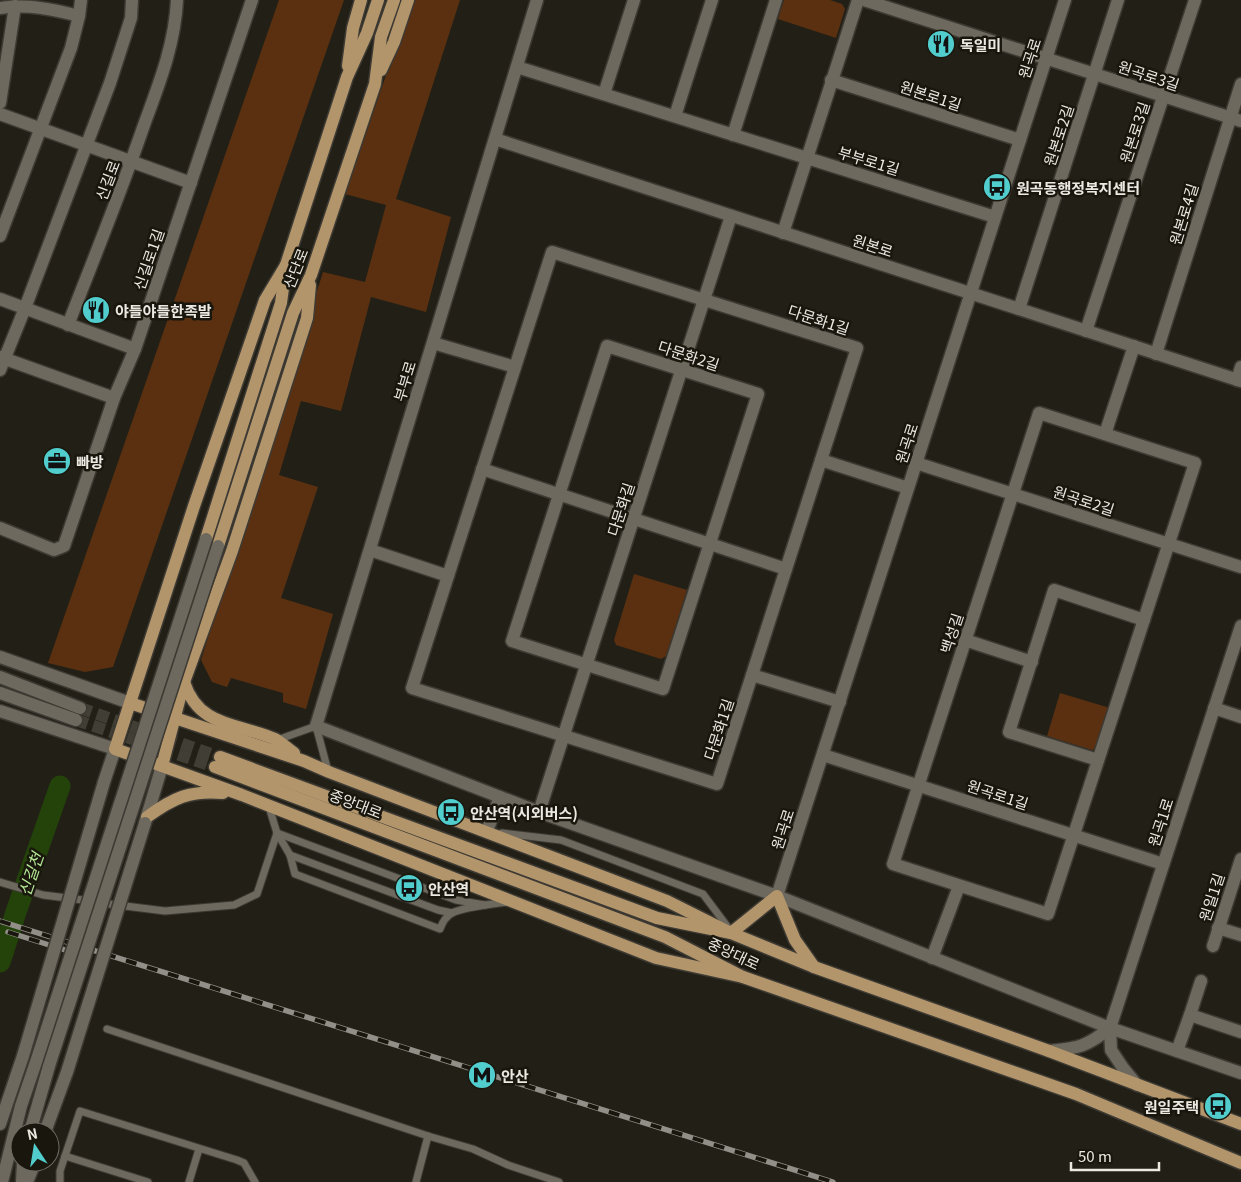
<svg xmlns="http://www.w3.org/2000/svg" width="1241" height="1182" font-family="Georgia,'Noto Sans KR',serif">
<rect width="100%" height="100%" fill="#222016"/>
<g fill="#5a3011">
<polygon points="279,0 344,0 113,667 85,672 48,663"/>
<polygon points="412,0 460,0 396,199 451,217 426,312 371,297 341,411 301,401 279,475 318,487 281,598 333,614 306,709 283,702 283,693 231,678 227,687 212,682 201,660 323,272 365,282 386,205 345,194"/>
<polygon points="784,0 830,0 842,4 845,9 836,38 778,19"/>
<polygon points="634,574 687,590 666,656 661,659 616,645 614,640"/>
<polygon points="1060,693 1110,708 1098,747 1092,750 1047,736"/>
</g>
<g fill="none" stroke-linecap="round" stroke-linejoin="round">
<polyline stroke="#23430a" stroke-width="21" points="0,962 16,912 60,786"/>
<g stroke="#403e35" stroke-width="12" stroke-dasharray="12 6" stroke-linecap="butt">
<polyline points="80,708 220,757"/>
<polyline points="76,720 215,767"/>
</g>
<defs>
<g id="lane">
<polyline points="277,740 316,726 328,771"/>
<path d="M 269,807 L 277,833 L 290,855 L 295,874 L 440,929 C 442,923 445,917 452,913 C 464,907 493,904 507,902"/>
<polyline points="502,833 561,840 703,894 730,930"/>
<polyline points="290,855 438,910 452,913"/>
<polyline points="0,882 43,895 91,901"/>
<polyline points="101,903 165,911 234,905 257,894 277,833 456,900 485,905"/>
<polyline points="107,1029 428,1136 473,1149 508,1165 559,1182"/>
<polyline points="65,1156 148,1182"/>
<polyline points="60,1182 60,1171 80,1111 237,1160 244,1163 255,1182"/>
<polyline points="189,1182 199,1149"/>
<polyline points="416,1182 428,1136"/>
</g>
<g id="street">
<polyline points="537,0 316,726 539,812 777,896 1110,1028 1241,1073"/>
<polyline points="864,0 1241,121"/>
<path d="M 0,8 C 28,4 52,9 79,16"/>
<polyline points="517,67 995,217"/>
<polyline points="831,80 1020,140"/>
<polyline points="604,94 634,0"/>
<polyline points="0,103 15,6"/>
<polyline points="0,114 191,183"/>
<polyline points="675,116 712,0"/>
<polyline points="733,135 776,0"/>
<polyline points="783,233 858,0"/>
<polyline points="0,236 71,48 79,16 81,0"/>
<polygon points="552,252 857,348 717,784 412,688"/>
<polyline points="0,299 135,349"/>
<polyline points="1019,309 1118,0"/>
<path d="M 68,325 C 94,258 121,192 144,125 C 159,84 175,44 177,0"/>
<polyline points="1086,331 1195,0"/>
<polyline points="433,343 515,367"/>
<polygon points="607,346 758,394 663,689 512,641"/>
<polyline points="1156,354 1241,84"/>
<polyline points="0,357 114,398"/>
<polyline points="0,370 25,308 110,83 131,18 132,0"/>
<polyline points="1237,380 1241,367"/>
<polygon points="1039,413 1195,463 1048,914 893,864"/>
<polyline points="1105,434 1134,346"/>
<polyline points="821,460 908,488"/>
<polyline points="916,463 1241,567"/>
<polyline points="482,469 786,569"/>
<polyline points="0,528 54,550 64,546 114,398 135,349 252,0"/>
<polyline points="370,550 448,576"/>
<polyline points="965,640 1032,662"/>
<polyline points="752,675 840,702"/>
<polyline points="1214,708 1241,717"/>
<polyline points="823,755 1163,864"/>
<polyline points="1098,760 1009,732 1054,590 1144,620"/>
<polyline points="539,812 731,216"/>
<polyline points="487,831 500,797"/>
<polyline points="1218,928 1241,935"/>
<polyline points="1213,946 1241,859"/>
<polyline points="932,958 959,886"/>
<polyline points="1201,981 1190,1015 1241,1032"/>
<polyline points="1177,1051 1190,1015"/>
</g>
<g id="secondary">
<polyline points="495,139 1241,381"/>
<polyline points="0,657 130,703"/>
<polyline points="0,677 80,708"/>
<polyline points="0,693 76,720"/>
<polyline points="0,711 115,749 104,782"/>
<polyline points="145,823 162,766"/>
<polyline points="777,896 1065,0"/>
<path d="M 1049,1051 C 1079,1048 1086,1047 1110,1028"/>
<polyline points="1137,1085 1123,1068 1111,1050 1110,1028 1241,626"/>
<polyline points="0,1124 23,1056"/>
<polyline points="30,1132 49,1066"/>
<polyline points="45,1132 67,1072"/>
<polyline points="2,1182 21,1106 37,1059"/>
<polyline points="22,1182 23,1162"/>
<polyline points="27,1182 35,1162"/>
</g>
<g id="primary">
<polyline points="348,66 353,28 361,0"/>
<polyline points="381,70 394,42 408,0"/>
<polyline points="286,265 265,300 194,506 115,749 242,795 656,958 743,977"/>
<polyline points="206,539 281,303 286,265 347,77 367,33 378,0"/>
<polyline points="218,546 293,313 311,275 375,84 381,37 394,0"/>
<path d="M 184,682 C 199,728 238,723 275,739 C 282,743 288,749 294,753"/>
<polyline points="130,703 304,761 329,772 667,901 731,933 814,967 1049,1051 1241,1124"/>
<polyline points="220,757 657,918 731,933 777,896 795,940 814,967"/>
<polyline points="162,766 184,682 232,551 307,318 310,285"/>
<polyline points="215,767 665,937 743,977 1076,1094 1241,1163"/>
<path d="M 147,817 C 173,798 190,790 223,793"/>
</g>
</defs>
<use href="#lane" stroke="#3d3a34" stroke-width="9"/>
<use href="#street" stroke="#3d3a34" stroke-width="15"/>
<use href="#secondary" stroke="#3d3a34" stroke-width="15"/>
<use href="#primary" stroke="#3d3a34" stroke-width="15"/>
<use href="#lane" stroke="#6d695e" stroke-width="7"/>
<use href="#street" stroke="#6d695e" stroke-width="12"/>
<use href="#secondary" stroke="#6d695e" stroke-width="12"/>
<use href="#primary" stroke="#b3956b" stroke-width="12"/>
<defs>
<g id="rail">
<polyline points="0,921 833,1182"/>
<polyline points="8,932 65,950"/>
</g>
</defs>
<use href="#rail" stroke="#918f87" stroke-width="5.5"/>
<use href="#rail" stroke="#19160d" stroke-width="4" stroke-dasharray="11" stroke-linecap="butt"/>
<defs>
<g id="secondary-bridge">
<polyline points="23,1056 104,782"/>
<polyline points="37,1059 206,539"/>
<polyline points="49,1066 218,546"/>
<polyline points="67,1072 145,823"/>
</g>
</defs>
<use href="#secondary-bridge" stroke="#3d3a34" stroke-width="15" stroke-linecap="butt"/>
<use href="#secondary-bridge" stroke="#6d695e" stroke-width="12"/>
</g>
<defs>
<symbol id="restaurant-disc" viewBox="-11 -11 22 22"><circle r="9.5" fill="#52cdcd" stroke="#19160d"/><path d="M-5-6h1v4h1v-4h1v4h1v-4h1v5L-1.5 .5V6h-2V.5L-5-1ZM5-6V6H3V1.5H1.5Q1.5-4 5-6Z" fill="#111"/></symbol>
<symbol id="bus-disc" viewBox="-11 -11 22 22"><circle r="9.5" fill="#52cdcd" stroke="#19160d"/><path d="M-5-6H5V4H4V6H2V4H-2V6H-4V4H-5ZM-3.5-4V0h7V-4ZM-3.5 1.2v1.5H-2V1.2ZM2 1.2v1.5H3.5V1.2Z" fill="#111"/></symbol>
<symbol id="office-disc" viewBox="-11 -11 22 22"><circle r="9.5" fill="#52cdcd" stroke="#19160d"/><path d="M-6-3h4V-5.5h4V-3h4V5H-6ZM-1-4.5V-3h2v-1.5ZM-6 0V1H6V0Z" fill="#111"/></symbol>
<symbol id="metro-disc" viewBox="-11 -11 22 22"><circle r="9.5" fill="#52cdcd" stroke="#19160d"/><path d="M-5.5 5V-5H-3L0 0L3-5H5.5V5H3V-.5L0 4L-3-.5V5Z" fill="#111"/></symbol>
</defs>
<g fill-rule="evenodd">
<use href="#restaurant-disc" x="925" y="28" width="32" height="32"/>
<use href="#bus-disc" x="981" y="171" width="32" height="32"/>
<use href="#restaurant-disc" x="80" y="294" width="32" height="32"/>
<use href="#office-disc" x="41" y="445" width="32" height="32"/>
<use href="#bus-disc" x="435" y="796" width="32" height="32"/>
<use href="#bus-disc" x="393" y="872" width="32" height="32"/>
<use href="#metro-disc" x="466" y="1059" width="32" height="32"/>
<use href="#bus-disc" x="1202" y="1090" width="32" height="32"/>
</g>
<g text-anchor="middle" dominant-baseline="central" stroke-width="5" stroke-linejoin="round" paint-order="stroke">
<g font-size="15" font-weight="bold" fill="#ebe9e2" stroke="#19160d" text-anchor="start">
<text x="960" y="44">독일미</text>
<text x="1016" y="187">원곡동행정복지센터</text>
<text x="115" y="310">야들야들한족발</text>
<text x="76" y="461">빠방</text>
<text x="470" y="812">안산역(시외버스)</text>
<text x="428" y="888">안산역</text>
<text x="501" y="1075">안산</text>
<text x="1199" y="1106" text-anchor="end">원일주택</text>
</g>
<g font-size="15" fill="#ebe9e2" stroke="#19160d">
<text transform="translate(1029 58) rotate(-72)">원곡로</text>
<text transform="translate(1149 75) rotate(18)">원곡로3길</text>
<text transform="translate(931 95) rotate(18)">원본로1길</text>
<text transform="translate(1134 132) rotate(-72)">원본로3길</text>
<text transform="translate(1058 135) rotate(-72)">원본로2길</text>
<text transform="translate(869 160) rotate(17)">부부로1길</text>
<text transform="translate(107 180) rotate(-69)">신길로</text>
<text transform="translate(1183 214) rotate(-73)">원본로4길</text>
<text transform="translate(873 245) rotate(18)">원본로</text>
<text transform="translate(148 259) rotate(-71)">신길로1길</text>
<text transform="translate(295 268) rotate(-68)">산단로</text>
<text transform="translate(819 319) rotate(18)">다문화1길</text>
<text transform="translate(689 355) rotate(18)">다문화2길</text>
<text transform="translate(404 381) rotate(-73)">부부로</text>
<text transform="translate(906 443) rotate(-72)">원곡로</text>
<text transform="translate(1084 500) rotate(18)">원곡로2길</text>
<text transform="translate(620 509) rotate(-72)">다문화길</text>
<text transform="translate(951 633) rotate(-72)">백성길</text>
<text transform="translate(718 729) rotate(-72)">다문화1길</text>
<text transform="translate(998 794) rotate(18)">원곡로1길</text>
<text transform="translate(356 803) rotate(21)">중앙대로</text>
<text transform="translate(1160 822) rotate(-72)">원곡1로</text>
<text transform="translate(782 829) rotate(-72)">원곡로</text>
<text transform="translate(1211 897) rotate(-72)">원일1길</text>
<text transform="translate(734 953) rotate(25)">중앙대로</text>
</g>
<g font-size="16" font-style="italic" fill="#b6ea98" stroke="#19160d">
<text transform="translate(30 874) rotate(-71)">신길천</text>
</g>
</g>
<g transform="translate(35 1147) rotate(348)"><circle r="24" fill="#19160d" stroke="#6d6a62"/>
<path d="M0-4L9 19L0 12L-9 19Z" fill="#52cdcd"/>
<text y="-8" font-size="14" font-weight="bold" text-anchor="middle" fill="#ebe9e2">N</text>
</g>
<path d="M1071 1162v8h88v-8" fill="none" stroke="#ebe9e2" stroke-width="2.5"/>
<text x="1078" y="1162" font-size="15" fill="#ebe9e2" stroke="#19160d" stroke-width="4" paint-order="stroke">50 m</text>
</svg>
